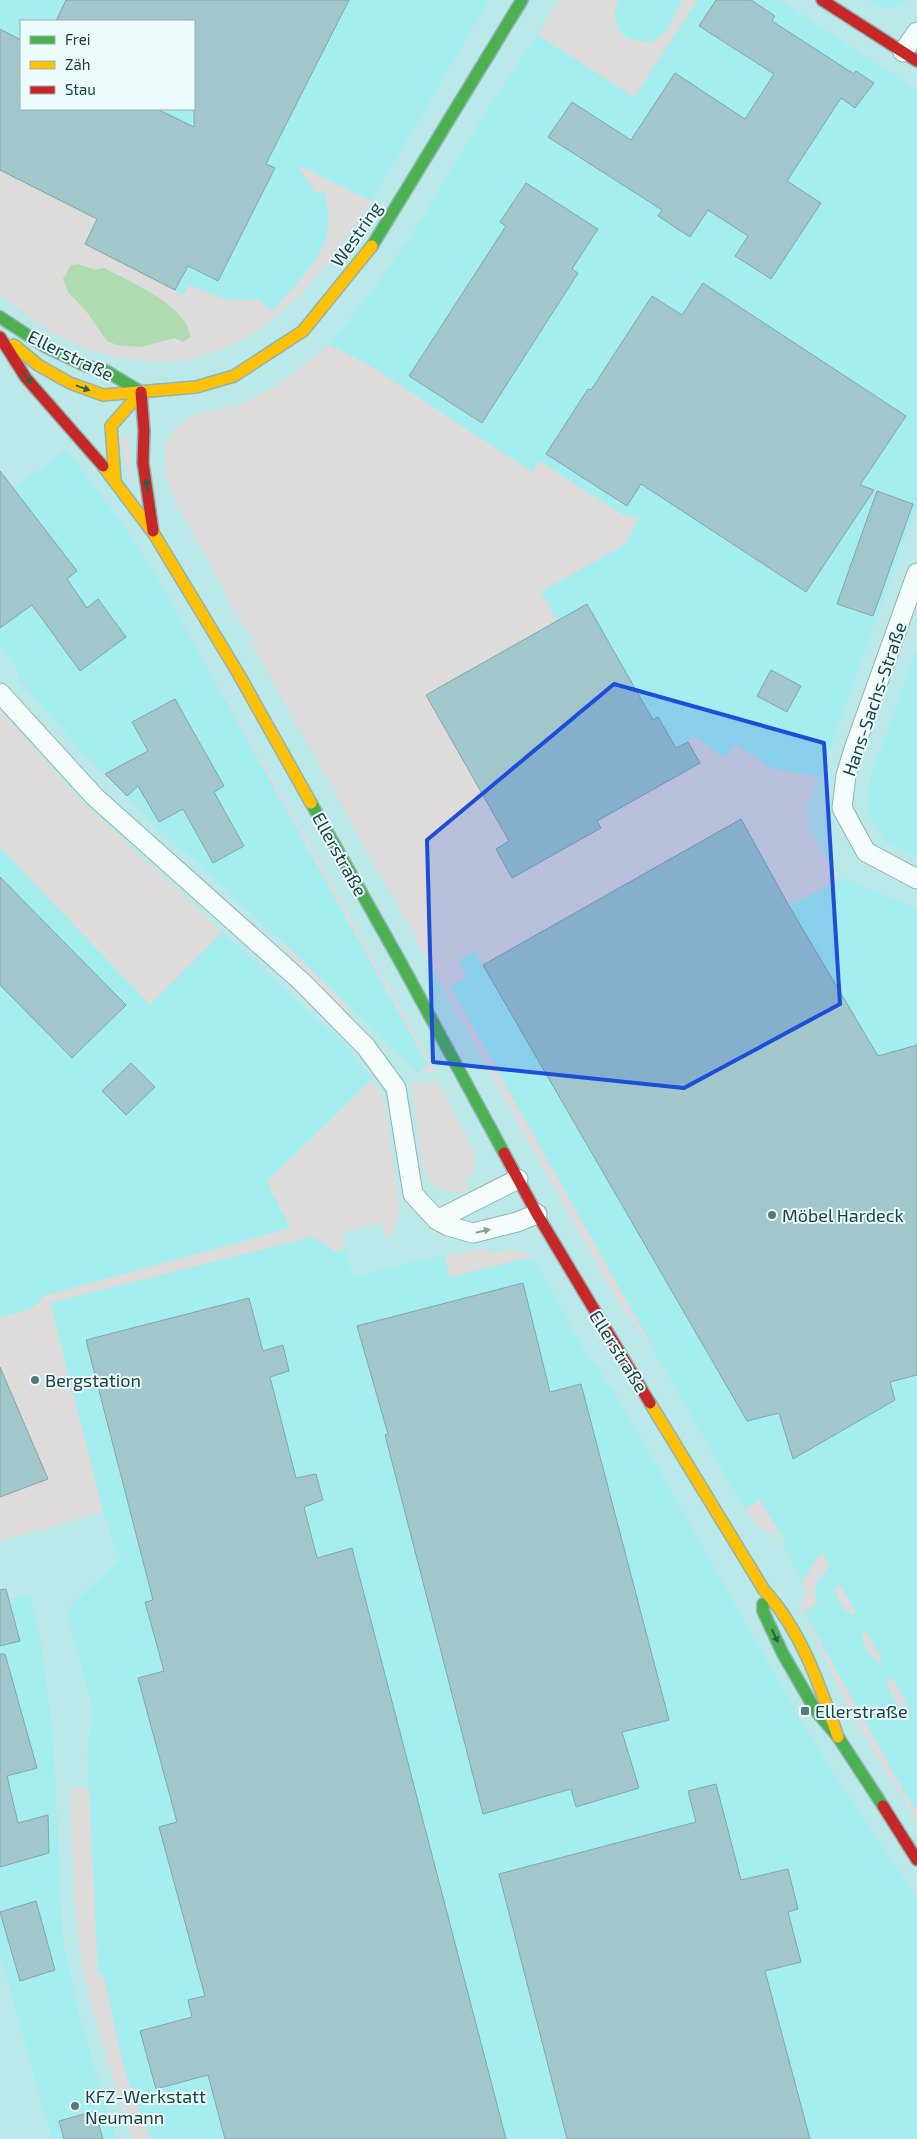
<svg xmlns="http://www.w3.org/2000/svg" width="917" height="2139" font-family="'Exo 2',sans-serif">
<rect width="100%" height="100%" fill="#bbe9e9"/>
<g fill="#a4eef0" fill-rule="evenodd">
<path d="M 0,0 L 489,0 L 371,201 L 341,247 L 307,287 L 273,318 L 250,335 L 224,349 L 196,358 L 174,362 L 133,360 L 92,351 L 64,340 L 40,326 L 19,312 L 0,294 ZM 21,21 L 194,21 L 194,109 L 21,109 Z"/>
<polygon points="559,0 780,0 917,90 917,505 792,854 838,876 917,909 917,1822 849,1711 800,1606 806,1590 778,1535 770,1534 757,1525 748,1514 659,1359 620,1305 589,1251 277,691 250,641 254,638 250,631 246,632 184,515 288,378 304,365 343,328 387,271 420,222 488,109 531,45"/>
<polygon points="867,0 908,0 904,4 891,8 877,6"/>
<polygon points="66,450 117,516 162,585 429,1065 418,1073 283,942 162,831 78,747 19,680 16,666 0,648 0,499"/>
<polygon points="917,647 917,856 888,843 882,836 869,816 867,806 869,783"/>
<polygon points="0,847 150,1005 222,932 347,1046 372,1079 267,1181 290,1228 44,1296 33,1308 0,1318"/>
<polygon points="313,1237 336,1252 345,1249 353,1277 444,1255 497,1247 498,1251 510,1249 528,1253 534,1259 580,1344 617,1397 657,1466 795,1711 829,1766 917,1899 917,2139 151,2139 135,2101 122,2061 103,1974 98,1974 87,1753 93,1711 66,1610 120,1559 103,1512 50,1303"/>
<polygon points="29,1594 41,1643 53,1735 63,1941 79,2015 116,2139 52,2139 0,1954 0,1602"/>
</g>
<g fill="#dedbdb">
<path d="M 559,0 L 619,0 C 612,12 614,27 626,37 C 631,41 643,41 650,43 L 666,32 L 682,0 L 698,0 L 634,97 L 538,35 Z"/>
<path d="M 297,164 L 371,201 C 326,271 266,352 176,361 C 165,362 153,361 141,360 C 87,357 39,330 0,294 L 0,170 L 97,219 L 85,244 L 184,295 L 189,285 L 225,299 L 259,300 L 272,311 C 291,290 325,257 328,228 C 330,217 326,204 325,193 L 315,192 Z"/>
<path d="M 328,344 L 371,366 L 532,472 L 540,461 L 623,515 L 639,517 L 626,544 L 541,592 L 557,621 L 427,695 L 509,841 L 496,849 L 512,878 L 600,828 L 597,821 L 699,763 L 688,742 L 694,736 L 725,758 L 735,744 L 771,768 L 819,777 L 806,813 L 817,844 L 838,876 L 832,889 L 826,887 L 789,906 L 741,819 L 483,965 L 475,951 L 458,961 L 467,977 L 450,986 L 657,1355 L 620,1305 L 589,1251 L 250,641 L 254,638 L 250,631 L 246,632 C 230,603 215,574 200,545 C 187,522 164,484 164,458 C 164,440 177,423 193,416 C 208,410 225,410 241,404 C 274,391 301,368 328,344 Z"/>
<polygon points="119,435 129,437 133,497"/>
<polygon points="162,585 336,891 435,1072 418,1073 428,1065"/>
<polygon points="0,710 78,798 222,932 150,1005 0,847"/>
<polygon points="283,942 351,1009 345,1012 298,966 282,946"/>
<polygon points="372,1079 381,1093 386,1108 399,1202 398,1220 394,1232 386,1239 381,1223 341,1233 345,1249 336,1252 313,1237 50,1303 103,1512 0,1541 0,1318 33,1308 44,1296 290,1228 267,1182"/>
<path d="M 438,1080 L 475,1154 C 476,1167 474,1173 464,1181 L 469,1190 C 451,1197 431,1191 425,1172 C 415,1144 419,1113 409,1085 Z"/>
<path d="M 490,1248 L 490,1252 C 505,1251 523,1246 534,1259 L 519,1260 L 450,1277 L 444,1255 Z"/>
<path d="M 760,1500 L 784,1540 L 782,1544 L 778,1535 C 763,1533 752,1521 745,1508 Z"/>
<path d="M 822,1552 L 830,1567 C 818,1578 810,1588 818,1603 L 804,1612 L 913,1808 L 917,1806 L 917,1822 L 849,1711 L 800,1606 L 806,1590 L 802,1581 Z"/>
<path d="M 840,1585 L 856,1613 L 852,1615 C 844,1612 834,1595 836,1587 Z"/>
<path d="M 866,1631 L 882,1660 L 878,1662 C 870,1658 860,1642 863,1633 Z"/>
<path d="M 892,1677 L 908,1706 L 904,1708 C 895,1705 886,1688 888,1679 Z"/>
<path d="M 70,1788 L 89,1789 L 98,1974 L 103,1974 L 122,2061 L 135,2101 L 151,2139 L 132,2139 C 114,2082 95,2026 83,1967 C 72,1909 73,1848 70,1788 Z"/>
</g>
<path fill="#aedbb0" d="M 79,264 L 95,270 L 104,268 C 127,280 190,307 190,337 L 183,342 L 174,338 L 141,347 L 117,345 L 107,341 L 86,311 L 68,292 L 63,279 L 71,265 Z"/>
<g fill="#a1c7cc" stroke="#82a6aa">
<polygon points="66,0 349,0 266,164 275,168 218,281 188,266 175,290 85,244 97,219 0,170 0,29 21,40 21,109 157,109 194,127 194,21 56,21"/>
<polygon points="716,0 751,0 775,16 772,21 854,74 856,71 874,83 855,108 841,98 787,181 821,203 771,279 735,256 748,236 708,210 690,237 658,216 662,210 548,137 572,102 631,140 675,73 745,119 774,74 699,26"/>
<polygon points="526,183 598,229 572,269 578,273 482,423 409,376 506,226 500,222"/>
<polygon points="703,283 906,416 860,485 874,490 806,592 641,484 627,506 546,454 588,389 591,390 652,296 682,315"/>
<polygon points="0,471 77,571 67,579 87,608 98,599 126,637 80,671 32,605 0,628"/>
<polygon points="877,491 913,504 873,616 837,604"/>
<polygon points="587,604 653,720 658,717 676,748 688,742 700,763 597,821 601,828 512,878 496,849 509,841 426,695"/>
<polygon points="771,670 801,686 787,712 757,696"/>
<polygon points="175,699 224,786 214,792 244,846 213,863 183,809 159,822 138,786 127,796 105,774 148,751 132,722"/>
<polygon points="741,819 789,906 878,1056 917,1045 917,1375 890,1382 895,1400 793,1459 779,1413 747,1421 483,965"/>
<polygon points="0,877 126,1005 72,1058 0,985"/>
<polygon points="131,1063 155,1087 126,1115 102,1091"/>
<polygon points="523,1283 550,1392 581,1384 669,1720 622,1732 639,1788 576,1807 571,1789 483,1814 385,1435 388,1434 357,1326"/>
<polygon points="249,1298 263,1351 283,1345 289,1371 270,1377 296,1478 316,1474 323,1500 304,1507 317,1558 352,1548 506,2139 225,2139 208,2075 156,2089 140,2031 192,2017 188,2000 205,1996 159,1827 177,1822 138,1678 164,1671 145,1602 153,1600 86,1340"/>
<polygon points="0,1367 48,1479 0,1497"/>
<polygon points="6,1589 20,1641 0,1646 0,1590"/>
<polygon points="0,1654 5,1654 37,1768 7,1776 18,1823 48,1815 49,1853 0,1867"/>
<polygon points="716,1784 741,1880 788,1869 798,1909 788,1912 801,1962 765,1971 810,2139 567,2139 499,1874 696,1822 688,1791"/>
<polygon points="36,1901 55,1970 20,1981 0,1912"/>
<polygon points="95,2111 103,2139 64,2139 59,2121"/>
</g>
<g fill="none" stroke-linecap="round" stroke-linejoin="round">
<defs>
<g id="street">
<polyline points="903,52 917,32"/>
<polyline points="917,573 854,749 846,775 842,808 866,852 917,879"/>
<polyline points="0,693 95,797 302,982 366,1047 396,1088 413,1194 437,1220 448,1226 473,1233 517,1222 537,1214"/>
<polyline points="437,1220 518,1179"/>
</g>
<g id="fast">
<polyline points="372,246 522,0"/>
<polyline points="0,317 44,346 86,366 106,371 141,392"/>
<polyline points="311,803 401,963 504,1153"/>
<polyline points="763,1604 763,1611 783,1654 816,1711 838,1737 883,1806"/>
</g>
<g id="slow">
<polyline points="14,345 38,365 70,383 103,395 196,387 234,376 303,331 372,246"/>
<polyline points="103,466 154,534 238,673 311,803"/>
<polyline points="115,480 111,426 141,392"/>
<path d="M 650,1403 L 764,1590 C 801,1630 820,1686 838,1737"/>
</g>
<g id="jam">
<polyline points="822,0 917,61"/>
<polyline points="0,337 26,378 103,466"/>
<polyline points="141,392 144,430 143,463 153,531"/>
<polyline points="504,1153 537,1214 650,1403"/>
<polyline points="883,1806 917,1860"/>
</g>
</defs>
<use href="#street" stroke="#8fb4b4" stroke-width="21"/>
<use href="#fast" stroke="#8fb4b4" stroke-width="14"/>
<use href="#slow" stroke="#8fb4b4" stroke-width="14"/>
<use href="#jam" stroke="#8fb4b4" stroke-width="14"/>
<use href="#street" stroke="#f5fcfc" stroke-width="19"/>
<use href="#fast" stroke="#4caf50" stroke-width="11"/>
<use href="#slow" stroke="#ffc107" stroke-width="11"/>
<use href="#jam" stroke="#c62828" stroke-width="11"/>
</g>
<defs><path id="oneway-solid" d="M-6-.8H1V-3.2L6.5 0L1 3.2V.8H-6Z" transform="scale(1.25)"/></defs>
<g fill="#2a6146">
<use href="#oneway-solid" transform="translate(27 378) rotate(54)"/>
<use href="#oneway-solid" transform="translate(83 388) rotate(20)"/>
<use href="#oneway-solid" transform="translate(147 486) rotate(-98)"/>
<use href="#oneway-solid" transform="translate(775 1636) rotate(65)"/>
</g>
<use fill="#889e9e" href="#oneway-solid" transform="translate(483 1231) rotate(-13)"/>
<path fill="#1d4ed8" fill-opacity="0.2" stroke="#1d4ed8" stroke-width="4" stroke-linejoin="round" d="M 614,684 L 824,743 L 840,1004 L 684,1088 L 433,1062 L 427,840 Z"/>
<g fill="#547b7c" stroke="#ecfbfb" stroke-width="2">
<circle cx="772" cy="1215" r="5"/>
<circle cx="35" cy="1380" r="5"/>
<rect x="800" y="1706" width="10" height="10" rx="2.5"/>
<circle cx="75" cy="2106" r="5"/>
</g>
<g text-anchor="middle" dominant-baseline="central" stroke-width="4" stroke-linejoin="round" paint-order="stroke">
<g font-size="18" fill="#1c4041" stroke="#ecfbfb">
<text transform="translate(356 234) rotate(-55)">Westring</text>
<text transform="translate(71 355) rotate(26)">Ellerstraße</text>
<text transform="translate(874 699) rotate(-71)">Hans-Sachs-Straße</text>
<text transform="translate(340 854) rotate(61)">Ellerstraße</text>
<text transform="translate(619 1351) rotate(58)">Ellerstraße</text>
</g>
<g font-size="18" fill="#1c4041" stroke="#ecfbfb" text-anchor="start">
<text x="782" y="1215">Möbel Hardeck</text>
<text x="45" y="1380">Bergstation</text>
<text x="815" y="1711">Ellerstraße</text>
<text x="85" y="2096">KFZ-Werkstatt<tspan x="85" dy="21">Neumann</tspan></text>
</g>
</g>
<rect x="20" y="20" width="175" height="90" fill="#ecfbfb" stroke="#99b0b1"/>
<rect x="30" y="36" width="25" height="8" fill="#4caf50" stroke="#99b0b1"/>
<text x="65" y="45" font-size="15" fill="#1c4041">Frei</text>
<rect x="30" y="61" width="25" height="8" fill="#ffc107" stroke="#99b0b1"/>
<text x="65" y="70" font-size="15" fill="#1c4041">Zäh</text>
<rect x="30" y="86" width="25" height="8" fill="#c62828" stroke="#99b0b1"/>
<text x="65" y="95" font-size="15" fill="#1c4041">Stau</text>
</svg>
